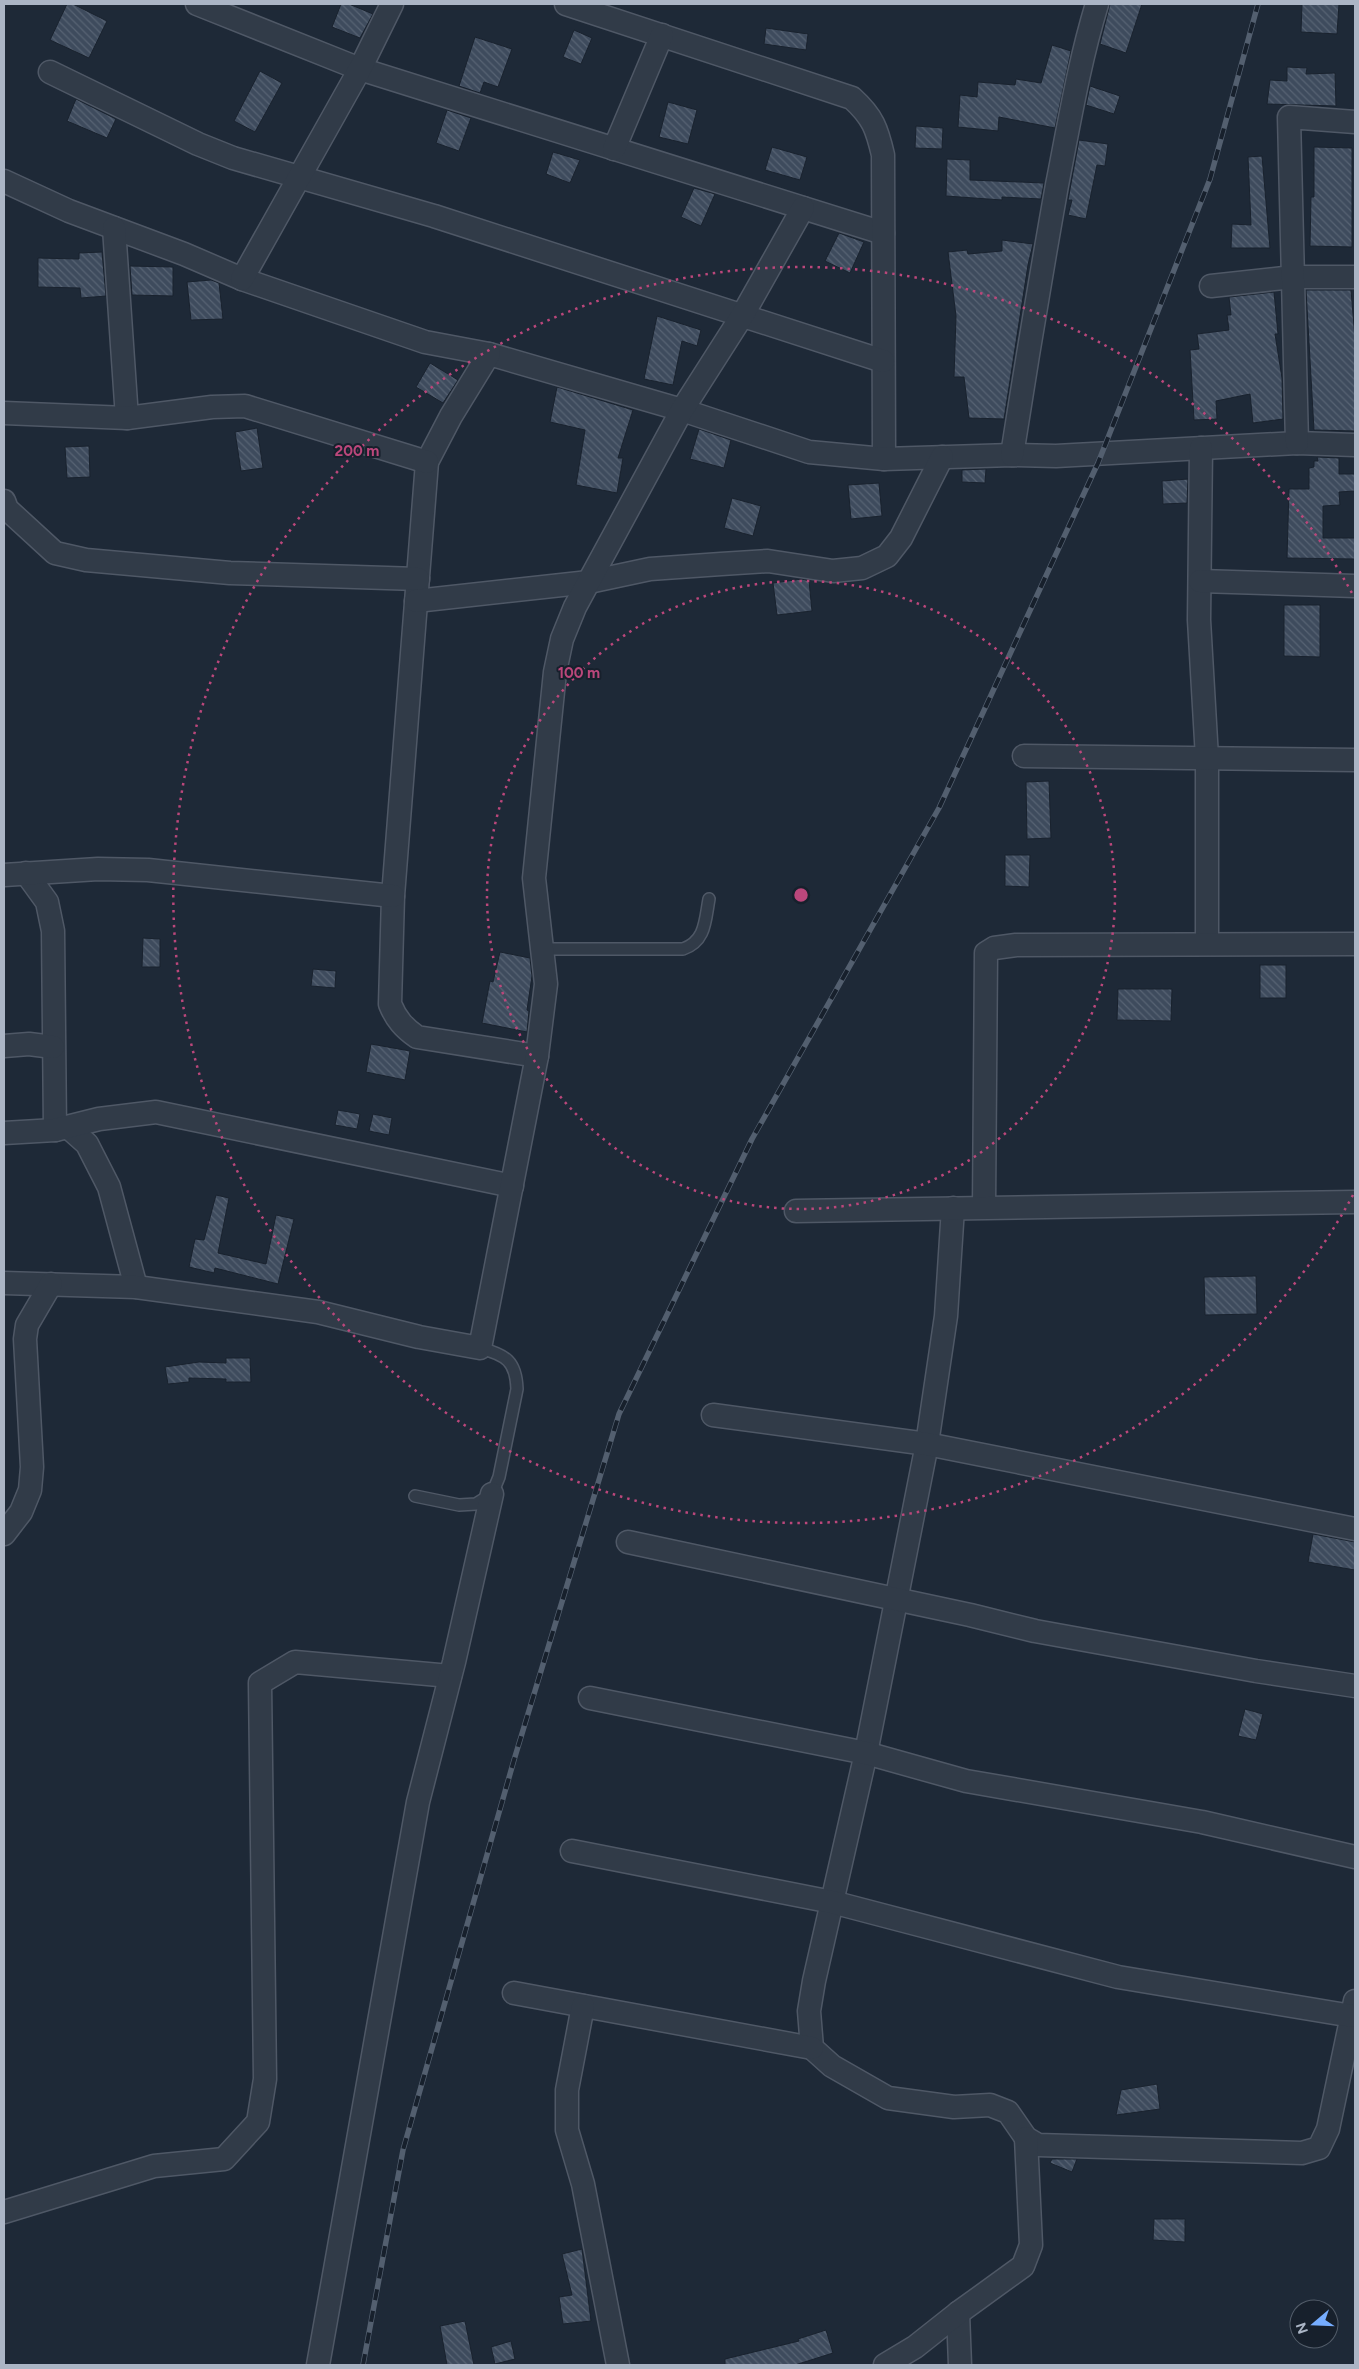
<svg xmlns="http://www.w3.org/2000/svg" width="1359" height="2369" font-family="Figtree,sans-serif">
<defs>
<pattern id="building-back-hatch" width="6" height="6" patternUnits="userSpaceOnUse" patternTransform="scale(1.25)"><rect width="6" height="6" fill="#3e4b5d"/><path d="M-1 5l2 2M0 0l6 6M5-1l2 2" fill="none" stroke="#576373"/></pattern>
</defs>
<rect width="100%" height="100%" fill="#1e2937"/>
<g fill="url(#building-back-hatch)" stroke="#19222e">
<polygon points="67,4 73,4 107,21 89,58 50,40"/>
<polygon points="341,4 349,4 373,14 360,38 332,27"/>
<polygon points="1110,4 1142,4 1126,53 1100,44"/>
<polygon points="1302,4 1339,4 1337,34 1301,32"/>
<polygon points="766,28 808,34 806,50 764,44"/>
<polygon points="574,30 592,38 581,64 563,57"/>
<polygon points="475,37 512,49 498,87 484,82 480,93 459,86"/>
<polygon points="1052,45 1071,51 1055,128 999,117 998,131 958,127 960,95 977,97 978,82 1015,85 1016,79 1041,83"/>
<polygon points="1287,67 1307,68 1306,74 1335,73 1336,106 1267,104 1270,80 1287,81"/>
<polygon points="260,71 282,83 255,132 234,121"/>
<polygon points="1090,86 1120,96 1114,114 1086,105"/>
<polygon points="76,99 116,119 107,138 67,121"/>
<polygon points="668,102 697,110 688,144 659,137"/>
<polygon points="447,110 471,118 459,151 436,143"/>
<polygon points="916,126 943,128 942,149 915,148"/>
<polygon points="1079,140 1108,144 1105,166 1097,165 1086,219 1068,215 1072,200 1068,200"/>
<polygon points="772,147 807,157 800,180 765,170"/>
<polygon points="1314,147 1352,148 1352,247 1310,246 1311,197 1314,197"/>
<polygon points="553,152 580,160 570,183 546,174"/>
<polygon points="1262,156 1270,248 1231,248 1232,224 1251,225 1248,157"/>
<polygon points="947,159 970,160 970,180 1044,183 1041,199 1002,197 1002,200 946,196"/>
<polygon points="694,188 715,194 701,226 681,217"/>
<polygon points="839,233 864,242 850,273 825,261"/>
<polygon points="1002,240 1033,244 1028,265 1004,419 969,418 964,377 954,377 956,316 948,252 967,250 968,254 1002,251"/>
<polygon points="102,252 106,296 81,298 80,288 38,287 38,258 79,259 79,253"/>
<polygon points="130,266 173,267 173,296 132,295"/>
<polygon points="211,280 219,283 223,319 191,320 187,282"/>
<polygon points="1306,290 1351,290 1355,338 1355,431 1314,430"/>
<polygon points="1274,292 1278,334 1275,334 1282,378 1283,419 1253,423 1250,394 1216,401 1217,419 1194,420 1190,350 1199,349 1197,334 1229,330 1227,315 1231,315 1229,297"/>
<polygon points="657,316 701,330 697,346 682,341 673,385 644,379"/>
<polygon points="430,363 458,380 443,403 416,387"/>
<polygon points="557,387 633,410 618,458 623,458 617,493 576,485 585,430 550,422"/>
<polygon points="257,428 263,468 241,471 235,432"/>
<polygon points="699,429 731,440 724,468 690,459"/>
<polygon points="89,446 90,477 67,478 65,447"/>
<polygon points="1317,457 1339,458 1339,474 1355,474 1355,491 1339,492 1340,505 1323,506 1323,538 1355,538 1355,559 1287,558 1289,489 1309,489 1309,468 1314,467 1314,461 1318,461"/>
<polygon points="986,469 985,483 962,482 962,470"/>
<polygon points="1188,479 1187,503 1163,504 1162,481"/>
<polygon points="879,483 882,516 851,519 848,485"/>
<polygon points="732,498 761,506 753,536 724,528"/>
<polygon points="802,579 809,581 812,611 777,615 773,583"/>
<polygon points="1284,605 1320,605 1320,657 1284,656"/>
<polygon points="1049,781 1051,838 1027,839 1026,782"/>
<polygon points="1005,855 1030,855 1029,887 1005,886"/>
<polygon points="143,938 160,939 160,967 142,967"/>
<polygon points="500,952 530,958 532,976 527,1010 529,1011 527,1032 482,1023 490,981 493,982"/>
<rect x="1260" y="965" width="26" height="33"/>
<polygon points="313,969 336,971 335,988 311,986"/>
<polygon points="1118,989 1172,989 1171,1021 1117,1020"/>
<polygon points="371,1044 410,1051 405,1080 366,1072"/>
<polygon points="338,1110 360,1114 357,1129 335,1125"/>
<polygon points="373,1114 392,1118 389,1135 369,1131"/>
<polygon points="216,1195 229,1198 218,1253 266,1264 276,1215 294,1219 278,1284 215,1268 214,1273 189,1267 195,1239 204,1240"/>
<polygon points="1256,1276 1257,1314 1205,1315 1204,1277"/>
<polygon points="226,1358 250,1358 251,1382 226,1382 226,1379 189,1378 189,1382 168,1384 165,1367 199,1362 226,1363"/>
<polygon points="1313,1534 1355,1542 1355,1570 1308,1562"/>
<polygon points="1245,1709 1263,1714 1256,1740 1238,1736"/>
<polygon points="1157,2084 1160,2109 1116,2115 1121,2090"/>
<polygon points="1052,2159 1077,2159 1072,2172 1050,2163"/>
<polygon points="1154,2219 1185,2219 1185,2242 1153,2240"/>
<polygon points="582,2249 591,2321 563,2324 559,2297 572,2295 562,2254"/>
<polygon points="465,2321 474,2365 447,2365 440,2326"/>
<polygon points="826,2330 833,2353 795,2365 725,2365 725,2359 799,2341 798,2339"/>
<polygon points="511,2341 515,2359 495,2364 491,2347"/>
</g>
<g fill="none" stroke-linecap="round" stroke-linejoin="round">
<defs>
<g id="service">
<path d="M 542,949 L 683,949 C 706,941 705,920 709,899"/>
<path d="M 415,1496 L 459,1505 L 476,1504 L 492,1494 L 499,1477 L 517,1389 C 516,1361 506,1355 480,1348"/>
</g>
<g id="minor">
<polyline points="197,4 360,69 883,233"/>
<path d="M 566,4 L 852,98 C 873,117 877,129 883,155 L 884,459"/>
<polyline points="50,72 198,144 233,158 434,216 883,361"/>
<polyline points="614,149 662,35"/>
<polyline points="4,181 69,211 184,254 242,279 425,342 489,354 682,410 809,452 884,459 1012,455 1056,456 1297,443 1355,445"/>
<polyline points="114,228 127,418"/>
<polyline points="242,279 360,69 392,4"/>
<polyline points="1211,286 1293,277 1355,277"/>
<path d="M 489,354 L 451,416 L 427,462 L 393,896 L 390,1004 C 396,1019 404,1028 417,1037 L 537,1056"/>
<polyline points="4,413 127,418 212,407 245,406 427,462"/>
<polyline points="1297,443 1289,117 1355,122"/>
<polyline points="1201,448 1199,620 1207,758 1207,943"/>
<path d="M 1012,455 C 1026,365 1041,275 1057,185 C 1069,124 1079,63 1097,4"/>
<polyline points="4,501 7,509 55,553 86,560 230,573 418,579"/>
<polyline points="1200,581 1355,586"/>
<polyline points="416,601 589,582 650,569 721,564 768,561 833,571 862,568 887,556 901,538 942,457"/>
<polyline points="1024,756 1355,760"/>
<polyline points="26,873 47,902 53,931 55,1130"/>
<polyline points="4,875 98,869 148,870 393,896"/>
<polyline points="4,1046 29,1044 53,1047"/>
<polyline points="69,1128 87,1144 109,1187 136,1287"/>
<polyline points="4,1133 55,1130 99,1119 156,1112 512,1186"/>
<polyline points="984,1207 986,953 994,948 1016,945 1355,944"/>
<polyline points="953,1208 946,1316 927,1444 866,1753 814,1981 809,2011 812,2048 832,2066 888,2098 954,2107 990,2105 1008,2112 1026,2138 1038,2145 1302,2153 1319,2148 1328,2129 1355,2001"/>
<polyline points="796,1211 1355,1202"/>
<polyline points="4,1283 136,1287 318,1312 419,1337 480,1348 537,1056 546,984 534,878 555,672 562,639 575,607 682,410 742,316 803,208"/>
<polyline points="713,1415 927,1444 1355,1529"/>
<polyline points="4,1534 21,1512 30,1490 32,1467 25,1339 27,1325 51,1284"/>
<polyline points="628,1542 970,1615 1035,1631 1256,1671 1355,1686"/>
<polyline points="590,1698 866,1753 966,1781 1202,1822 1355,1857"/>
<polyline points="572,1851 832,1902 1118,1977 1352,2016"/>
<polyline points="514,1993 812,2048"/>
<polyline points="583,2006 567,2090 567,2130 583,2184 618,2365"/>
<polyline points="4,2212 154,2166 224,2159 258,2122 265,2079 260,1683 295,1662 450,1676"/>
<polyline points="958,2313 960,2365"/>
<polyline points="318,2365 418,1802 454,1662 492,1494"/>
<polyline points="885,2365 915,2347 958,2313 1023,2266 1031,2245 1026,2138"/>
</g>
</defs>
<use href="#service" stroke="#4f5866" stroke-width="14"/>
<use href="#minor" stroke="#4f5866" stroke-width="25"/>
<use href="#service" stroke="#313b48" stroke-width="11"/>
<use href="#minor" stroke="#313b48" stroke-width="22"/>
<defs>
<polyline id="rail" points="363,2365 403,2150 514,1760 619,1414 752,1139 939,808 1098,463 1210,179 1258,4"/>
</defs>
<use href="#rail" stroke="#535f6f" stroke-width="5.5"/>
<use href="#rail" stroke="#17202c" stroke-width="4" stroke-dasharray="11" stroke-linecap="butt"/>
</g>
<g fill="none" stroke="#bb477b" stroke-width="2.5" stroke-dasharray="2.5 5">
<circle cx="801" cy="895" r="314"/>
<path d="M1353 1195A628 628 0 1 1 1353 595"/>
</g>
<circle cx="801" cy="895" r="8" fill="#bb477b" stroke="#17202c" stroke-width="2.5"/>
<g font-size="15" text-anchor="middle" font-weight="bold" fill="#bb477b" stroke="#17202c" stroke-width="4" stroke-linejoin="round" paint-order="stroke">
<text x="357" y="456">200 m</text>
<text x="579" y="678">100 m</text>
</g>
<rect width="1359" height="2369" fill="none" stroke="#abb5c5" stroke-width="10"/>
<g transform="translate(1314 2324) rotate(251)"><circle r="24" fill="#17202c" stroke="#525c69"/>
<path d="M0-4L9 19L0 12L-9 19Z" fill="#76adff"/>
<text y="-8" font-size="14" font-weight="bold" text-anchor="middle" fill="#abb5c5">N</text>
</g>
</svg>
